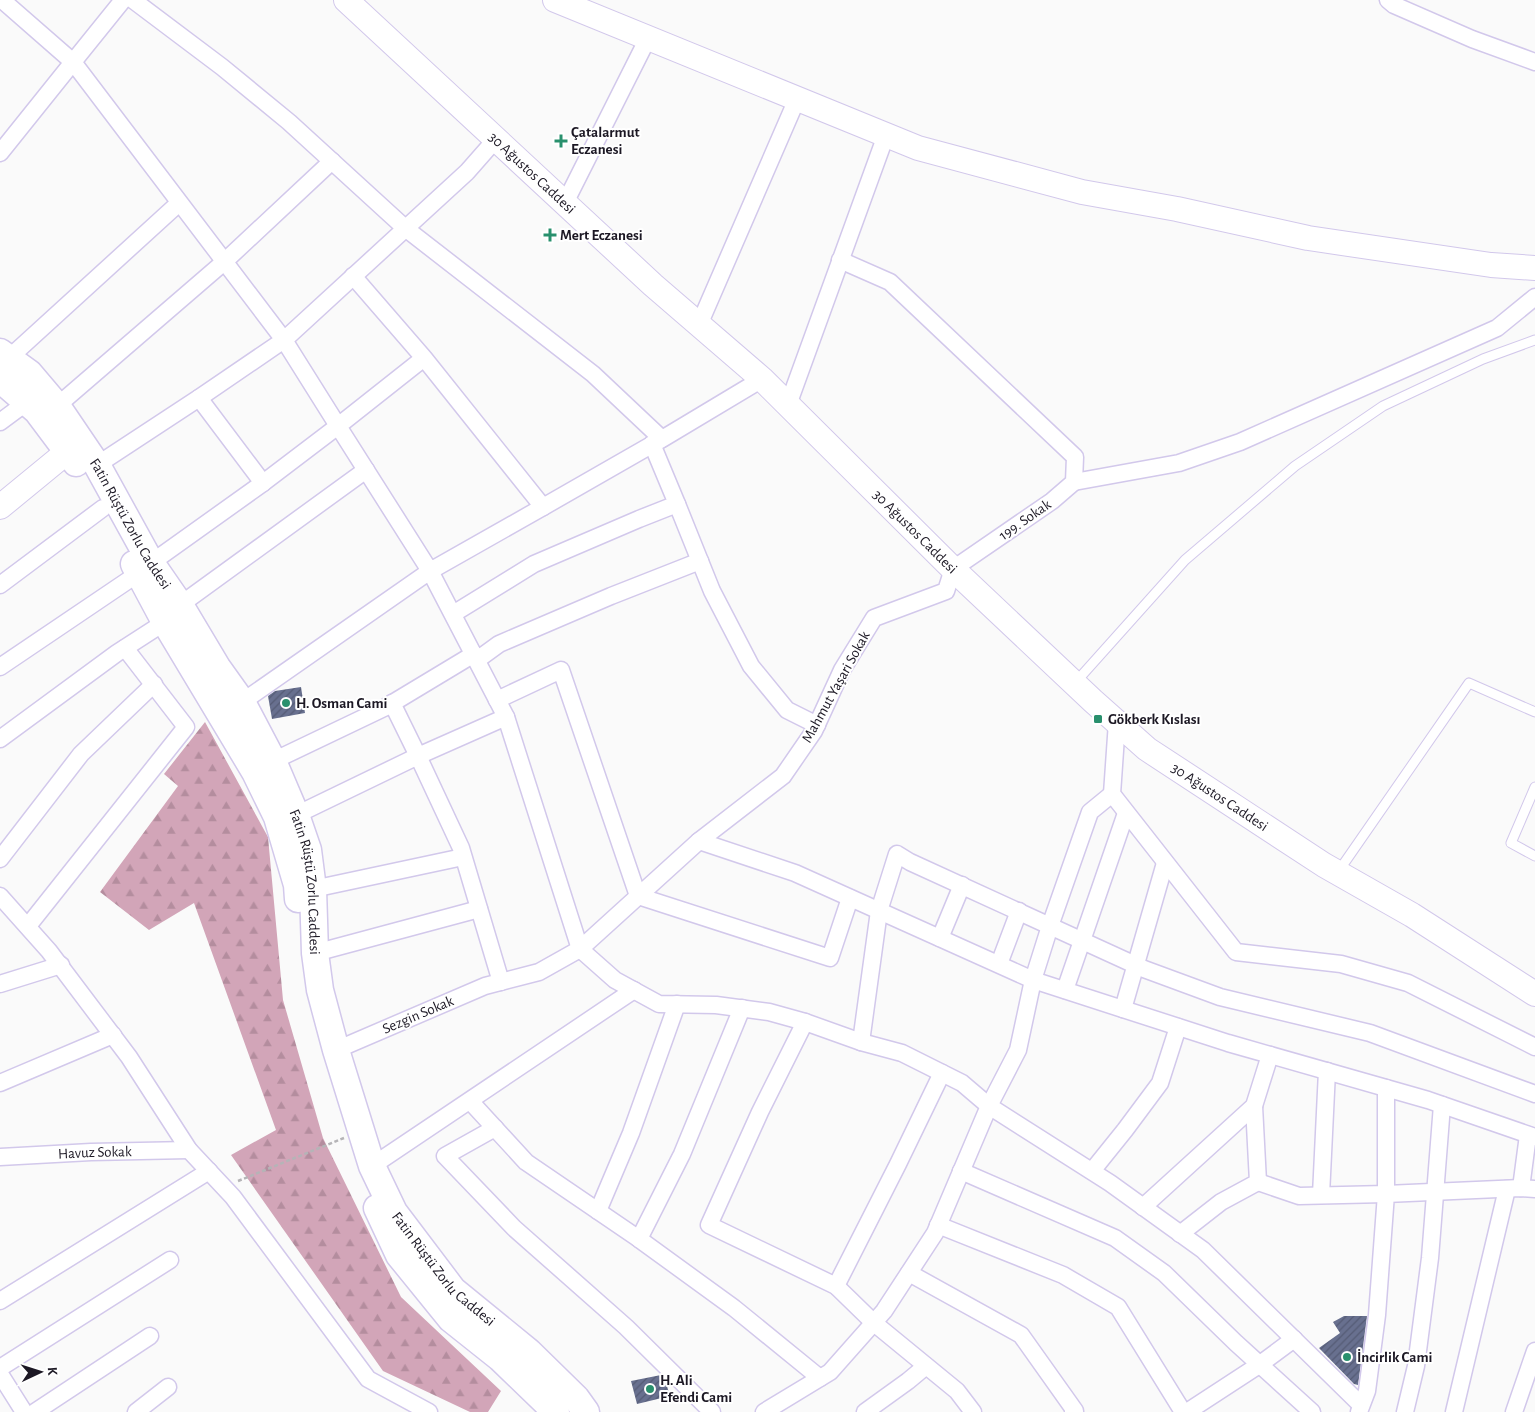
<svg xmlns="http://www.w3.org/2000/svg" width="1535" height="1412" font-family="'Alegreya Sans',sans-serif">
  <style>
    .forest { fill: url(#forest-firs) }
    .building { fill: url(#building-hatch) }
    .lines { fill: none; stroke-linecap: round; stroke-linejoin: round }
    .lane-casing { stroke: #d2c8eb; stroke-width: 11 }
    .street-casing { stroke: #d2c8eb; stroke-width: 19 }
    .secondary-casing { stroke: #d2c8eb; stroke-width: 26 }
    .primary-casing { stroke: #d2c8eb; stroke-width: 29 }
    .path { stroke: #b5b4b7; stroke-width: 2.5; stroke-dasharray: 4 2.5; stroke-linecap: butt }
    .lane { stroke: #fff; stroke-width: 9 }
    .street { stroke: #fff; stroke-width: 16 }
    .secondary { stroke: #fff; stroke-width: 24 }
    .primary { stroke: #fff; stroke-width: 26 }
    .poi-dot { fill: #29906d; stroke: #fff; stroke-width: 2 }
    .labels { text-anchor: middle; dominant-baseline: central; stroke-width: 4; stroke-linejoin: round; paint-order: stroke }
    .poi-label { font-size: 15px; font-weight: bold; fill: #1c1824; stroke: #fff; text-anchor: start }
    .street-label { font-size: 15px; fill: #1c1824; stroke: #fff }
  </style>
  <defs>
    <pattern id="forest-firs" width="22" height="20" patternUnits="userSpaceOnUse" patternTransform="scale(1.25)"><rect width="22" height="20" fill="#d2a5b8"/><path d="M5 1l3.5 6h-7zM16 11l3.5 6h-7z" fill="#b48d9e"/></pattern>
    <pattern id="building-hatch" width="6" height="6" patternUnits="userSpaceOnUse" patternTransform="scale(1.25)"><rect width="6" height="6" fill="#68708f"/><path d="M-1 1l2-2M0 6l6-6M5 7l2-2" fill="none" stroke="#555b75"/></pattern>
  </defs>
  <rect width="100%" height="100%" fill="#fafafa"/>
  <path class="forest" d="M205,722L268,837L283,1000L323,1138L401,1297L501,1391L488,1412H470L383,1371L231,1155L276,1130L194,903L149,930L100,892L178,786L164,774Z"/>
  <path class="building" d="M301,687L305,713L272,719L268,696L275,691Z
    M1344,1316H1367L1358,1385L1354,1384L1319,1348L1340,1333L1333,1322Z
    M661,1375L665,1380L670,1396L637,1404L631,1381Z"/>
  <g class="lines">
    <defs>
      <path id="lane" d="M1074,684L1185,560L1295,466L1383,406L1483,359L1535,340
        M1535,787L1511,843L1535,856
        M1338,872L1469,683L1535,712"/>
      <g id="street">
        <path d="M133,0L222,67L289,122L405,228L593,374L662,439L762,379"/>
        <path d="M1388,0L1394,5L1472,39L1535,62"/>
        <path d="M0,153L73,62L2,0"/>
        <path d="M565,203L648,38"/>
        <path d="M840,260L890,282L1075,457L1074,482L1052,501L953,569L946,591L874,618L842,670L814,731L783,776L699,841L580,949L615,980L659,1004L716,1005L769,1012L805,1022L861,1042L879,911L897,854L910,862L1144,969L1220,997L1370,1033L1535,1094"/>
        <path d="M353,276L424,358L338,426L430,571L543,507L424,358"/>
        <path d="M699,325L797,99"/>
        <path d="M9,358L179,203"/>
        <path d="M199,398L263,483"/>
        <path d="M788,405L886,135"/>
        <path d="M57,406L224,262L332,161"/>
        <path d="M0,422L27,402"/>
        <path d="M97,465L199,398L284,340L73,62L123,0"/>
        <path d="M1074,482L1179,463L1240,442L1497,328L1535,297"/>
        <path d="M677,504L712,591L751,666L787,710L817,725"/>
        <path d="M543,507L660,440"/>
        <path d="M151,563L263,483L338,426L284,340L467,172L496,139"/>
        <path d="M0,585L103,508"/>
        <path d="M180,605L366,470"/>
        <path d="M453,614L534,564L639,519L677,504L652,444"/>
        <path d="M477,660L499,644L611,596L700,561"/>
        <path d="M0,667L139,573"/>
        <path d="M497,700L561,670L638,896L830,958L850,898"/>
        <path d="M242,702L430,571L506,717L580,949L539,972L485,986L336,1050"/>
        <path d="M392,703L418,756L461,848L501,982"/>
        <path d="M1117,722L1112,794L1236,952L1341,964L1408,983L1535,1047"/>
        <path d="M0,739L117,653L165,622"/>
        <path d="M273,761L386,707L474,654"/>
        <path d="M1112,794L1090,812L1050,926L1033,980L1018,1050L989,1106L1110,1183L1203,1250L1361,1405"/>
        <path d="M296,815L418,756L506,717"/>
        <path d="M699,841L795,873L1033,980L1228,1043L1428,1100L1535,1137"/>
        <path d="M0,859L81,754L154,684"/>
        <path d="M313,889L463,857"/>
        <path d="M0,896L49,951L129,1057L189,1150L233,1197L368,1379L429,1412"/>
        <path d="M28,926L186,727L125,648"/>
        <path d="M940,938L962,885"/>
        <path d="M315,953L479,909"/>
        <path d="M999,964L1019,911"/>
        <path d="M0,984L61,965"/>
        <path d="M1065,990L1126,813"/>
        <path d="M1123,1009L1165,863"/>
        <path d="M805,1022L760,1112L709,1225L836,1286L874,1323L957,1391L973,1412"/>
        <path d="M0,1083L113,1035"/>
        <path d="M470,1101L526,1162L639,1239L734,1308L820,1378"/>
        <path d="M495,1128L445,1156L514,1228L626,1327L712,1412"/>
        <path id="s1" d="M0,1157L91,1152L189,1150"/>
        <path d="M372,1166L634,990"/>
        <path d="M961,1171L1115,1238L1164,1273L1236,1343L1312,1412"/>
        <path d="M1092,1171L1125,1130L1160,1083L1178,1027"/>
        <path d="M1258,1182L1299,1196L1386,1194V1088"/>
        <path d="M1521,1188L1528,1135"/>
        <path d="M1321,1195L1327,1071"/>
        <path d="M1143,1207L1254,1106L1270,1055"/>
        <path d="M598,1211L631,1133L677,1004"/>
        <path d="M938,1225L1063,1275L1118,1307L1183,1412"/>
        <path d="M1180,1234L1221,1202L1258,1182L1254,1106"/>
        <path d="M639,1239L682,1154L742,1008"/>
        <path d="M909,1273L1021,1335L1075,1411L1073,1412"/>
        <path d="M836,1286L898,1164L942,1073"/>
        <path d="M0,1301L209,1171"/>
        <path d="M0,1368L170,1260"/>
        <path d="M0,1374L24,1412"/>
        <path d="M35,1412L150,1336"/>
        <path d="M136,1412L168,1387"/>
        <path d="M764,1412L830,1372L884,1311L935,1233L989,1106L962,1083L902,1053L861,1042"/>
        <path d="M865,1412L908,1381L926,1366"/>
        <path d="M1187,1412L1259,1365L1294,1339"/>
        <path d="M1359,1412L1367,1391L1377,1315L1386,1194L1521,1188L1535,1189"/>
        <path d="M1405,1412L1416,1366L1430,1258L1442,1105"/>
        <path d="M1454,1412L1507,1189"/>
        <path d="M1514,1412L1535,1351"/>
      </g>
      <g id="secondary">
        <path id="s2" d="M346,0L653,285L762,379L953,569L1093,701L1147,749L1324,865L1412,915L1535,994"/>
        <path d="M555,0L918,148L1082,192L1177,209L1308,238L1491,265L1535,268"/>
        <path d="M0,507L67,452"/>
      </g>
      <g id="primary">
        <path id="s3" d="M0,352L29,373L57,406L97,465L151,563L180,605L217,667L242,702L273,761L296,815L308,850L313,889L315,953L320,990L336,1050L372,1166L394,1212L453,1290L529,1352L576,1398L586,1412"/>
        <path d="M0,379L37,411L76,463"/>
        <path d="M134,564L165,622L255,772L277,817L297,885L298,899"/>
        <path d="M377,1208L399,1255L451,1319L500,1358L556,1412"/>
      </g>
    </defs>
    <use href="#lane" class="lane-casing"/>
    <use href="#street" class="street-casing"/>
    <use href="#secondary" class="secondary-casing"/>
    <use href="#primary" class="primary-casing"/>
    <path class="path" d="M238,1181L344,1138"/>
    <use href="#lane" class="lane"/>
    <use href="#street" class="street"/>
    <use href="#secondary" class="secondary"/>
    <use href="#primary" class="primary"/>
  </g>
  <g class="poi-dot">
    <path d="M558.5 133.5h5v5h5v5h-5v5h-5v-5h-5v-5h5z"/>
    <path d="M547.5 227.5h5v5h5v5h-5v5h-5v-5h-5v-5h5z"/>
    <circle cx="286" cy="703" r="5"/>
    <rect x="1093" y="714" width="10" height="10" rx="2.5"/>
    <circle cx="1347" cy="1357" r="5"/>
    <circle cx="650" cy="1389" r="5"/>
  </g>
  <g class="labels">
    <g class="poi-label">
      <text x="571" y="132">Çatalarmut<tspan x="571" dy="17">Eczanesi</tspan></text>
      <text x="560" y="235">Mert Eczanesi</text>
      <text x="296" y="703">H. Osman Cami</text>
      <text x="1108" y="719">Gökberk Kıslası</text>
      <text x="1357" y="1357">İncirlik Cami</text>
      <text x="660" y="1380">H. Ali<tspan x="660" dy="17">Efendi Cami</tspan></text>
    </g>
    <g class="street-label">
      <text stroke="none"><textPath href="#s2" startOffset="254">30 Ağustos Caddesi</textPath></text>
      <text transform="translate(1025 520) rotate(-35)">199. Sokak</text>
      <text stroke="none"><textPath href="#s3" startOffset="218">Fatin Rüştü Zorlu Caddesi</textPath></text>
      <text stroke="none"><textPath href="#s2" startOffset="779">30 Ağustos Caddesi</textPath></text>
      <text transform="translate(836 687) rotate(-61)">Mahmut Yaşari Sokak</text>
      <text stroke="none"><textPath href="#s2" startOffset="1184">30 Ağustos Caddesi</textPath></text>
      <text stroke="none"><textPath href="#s3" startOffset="622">Fatin Rüştü Zorlu Caddesi</textPath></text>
      <text transform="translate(418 1015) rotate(-23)">Sezgin Sokak</text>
      <text stroke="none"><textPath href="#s1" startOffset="95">Havuz Sokak</textPath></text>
      <text stroke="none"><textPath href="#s3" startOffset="1042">Fatin Rüştü Zorlu Caddesi</textPath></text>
    </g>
  </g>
  <g transform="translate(40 1372) rotate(86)" stroke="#ffffff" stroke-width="4" paint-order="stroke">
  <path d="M0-4L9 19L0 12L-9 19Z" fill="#1c1824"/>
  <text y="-8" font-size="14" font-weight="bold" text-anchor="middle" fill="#1c1824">K</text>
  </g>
</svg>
